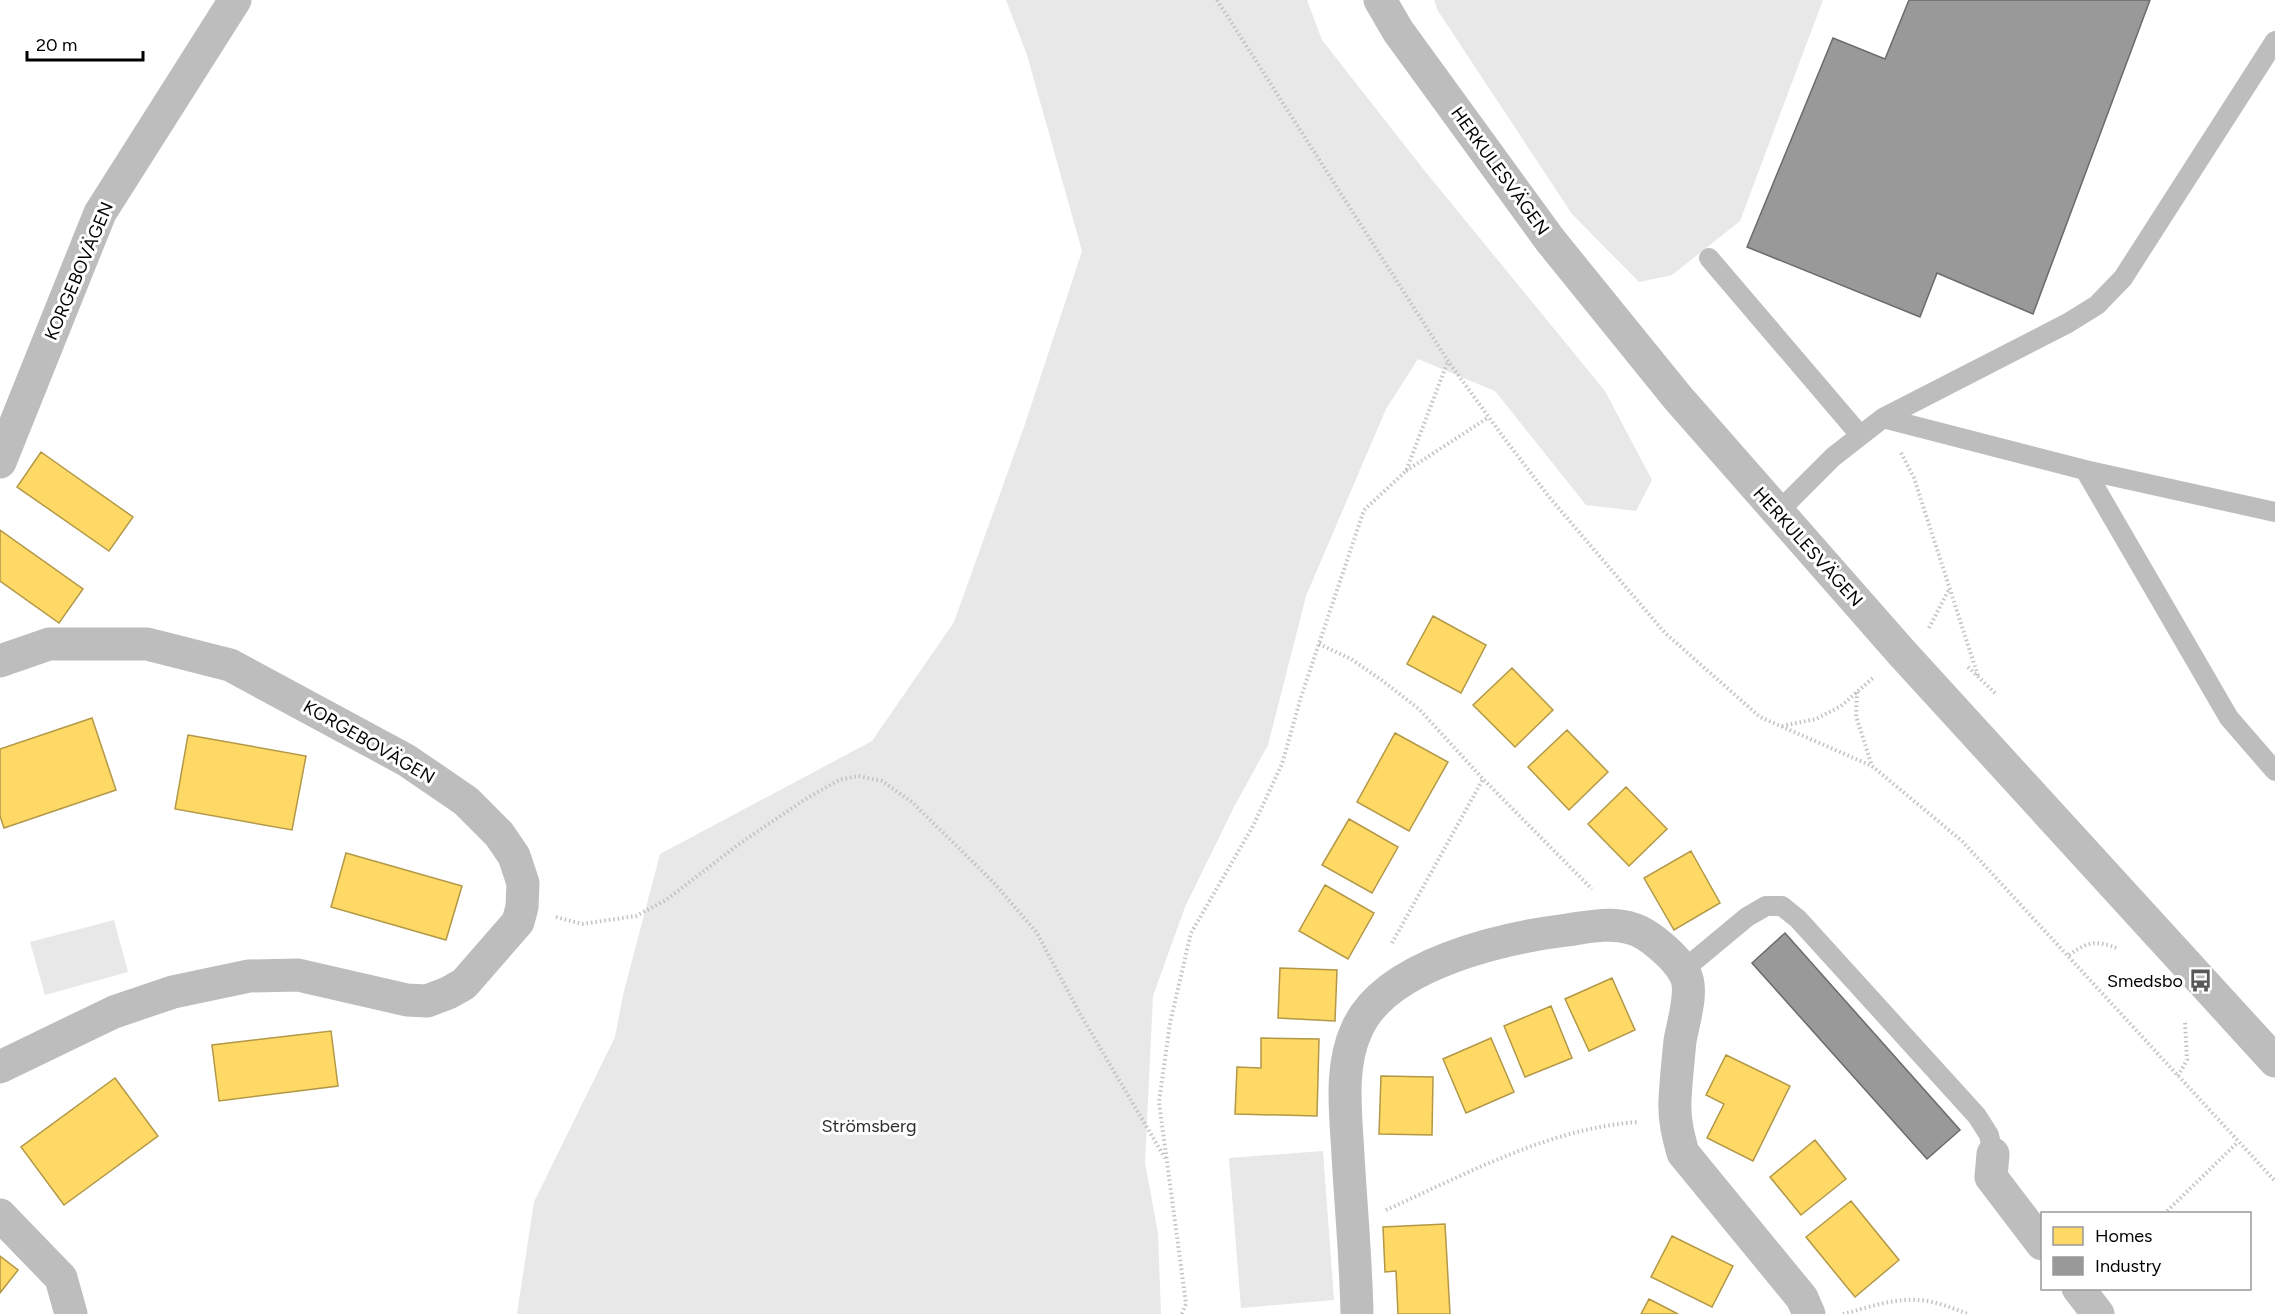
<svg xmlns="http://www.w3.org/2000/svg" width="2275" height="1314" font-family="Figtree,sans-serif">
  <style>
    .green { fill: #e8e8e8 }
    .homes { fill: #ffd966; stroke: #b29847; stroke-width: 1.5 }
    .industry { fill: #999; stroke: #6b6b6b; stroke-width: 1.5 }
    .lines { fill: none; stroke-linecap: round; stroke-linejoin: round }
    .path { stroke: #c2c2c2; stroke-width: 4; stroke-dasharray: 1.5 3; stroke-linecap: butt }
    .service { stroke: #bdbdbd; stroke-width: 20 }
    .minor { stroke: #bdbdbd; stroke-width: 33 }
    .tertiary { stroke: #bdbdbd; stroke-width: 33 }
    .labels { text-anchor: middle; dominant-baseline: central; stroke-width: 6; stroke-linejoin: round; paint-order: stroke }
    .street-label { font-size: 18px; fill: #000; stroke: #fff }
    .poi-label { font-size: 18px; fill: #000; stroke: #fff; text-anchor: end }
    .park-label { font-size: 18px; fill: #2c2c2c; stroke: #fff }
  </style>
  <rect width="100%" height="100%" fill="#fff"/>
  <path class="green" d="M1006,0H1307L1322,40L1424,170L1605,391L1652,480L1636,511L1586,505L1495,391L1418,359L1386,409L1306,596L1268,745L1234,807L1185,907L1153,996L1145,1163L1158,1233L1161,1314H517L534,1202L615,1037L623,995L660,854L872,741L954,622L1025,424L1082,251L1027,55Z
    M1434,0H1823L1740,221L1672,275L1639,282L1572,214L1438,11Z
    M114,920L128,972L45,995L30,942Z
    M1323,1151L1334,1300L1241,1308L1229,1158Z"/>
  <path class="homes" d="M41,452L133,517L109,551L17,487Z
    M0,530L83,589L59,623L0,581Z
    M1433,616L1486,645L1461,693L1407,664Z
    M1512,668L1553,710L1515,747L1473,705Z
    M92,718L116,790L4,828L0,816V749Z
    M1567,730L1608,772L1569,810L1528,767Z
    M1395,733L1448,762L1409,831L1357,802Z
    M188,735L306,756L292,830L175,809Z
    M1626,787L1667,829L1629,866L1588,824Z
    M1349,819L1398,847L1372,893L1322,865Z
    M1691,851L1720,903L1674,930L1644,878Z
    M346,853L462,886L446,940L331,907Z
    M1325,885L1374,913L1348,959L1299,931Z
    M1280,968L1337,970L1335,1021L1278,1018Z
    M1612,978L1635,1030L1589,1051L1565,999Z
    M1551,1006L1572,1058L1525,1077L1504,1026Z
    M331,1031L338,1086L219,1101L212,1045Z
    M1261,1038L1319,1039L1317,1116L1235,1114L1237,1067L1261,1068Z
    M1491,1038L1514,1092L1466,1113L1443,1059Z
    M1726,1055L1790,1086L1753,1161L1707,1138L1724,1104L1706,1095Z
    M1381,1076L1433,1077L1432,1135L1379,1134Z
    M115,1078L158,1136L64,1205L21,1147Z
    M1815,1140L1846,1179L1801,1215L1770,1177Z
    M1851,1201L1899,1260L1855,1297L1806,1237Z
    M1445,1224L1450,1314H1398L1396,1271L1385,1272L1383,1227Z
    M1672,1236L1733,1266L1712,1307L1651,1277Z
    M0,1256L18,1270L0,1293Z
    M1649,1299L1678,1314H1641Z"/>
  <path class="industry" d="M1909,0H2150L2033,314L1937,273L1920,317L1747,247L1833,38L1885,59Z
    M1785,933L1960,1130L1927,1159L1752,963Z"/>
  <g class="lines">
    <path class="path" d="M1217,0L1448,361L1504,438L1550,498L1665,633L1760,717L1872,766L1962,841L2275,1181
      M1901,453L1914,478L1978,676
      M1406,471L1489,417
      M1929,628L1949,589
      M1319,644L1351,659L1380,679L1419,709L1483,779L1592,889
      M1968,667L1997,695
      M1857,692L1856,716L1872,766
      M1782,726L1816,719L1841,706L1874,677
      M556,917L582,924L636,916L666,900L739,844L804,800L839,780L858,776L882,781L912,802L995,884L1037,933L1079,1012L1165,1158
      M1392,943L1483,779
      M2069,955C2089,941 2096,940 2119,949
      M2178,1076L2187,1060L2185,1021
      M1386,1210C1464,1175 1552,1127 1639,1122
      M2164,1214L2238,1142
      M1182,1314L1186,1304L1159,1102L1170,1023L1191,933L1253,826L1282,764L1301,697L1364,510L1406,471L1448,361
      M1843,1314C1867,1308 1893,1298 1918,1300C1936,1301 1952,1308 1968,1314"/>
    <path class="service" d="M1709,258L1860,435
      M1883,418L2085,470L2275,512
      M2085,470L2229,718L2275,771
      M1777,513L1833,457L1883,418L2068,323L2097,305L2123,278L2275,41
      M1682,971L1747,917L1766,906H1782L1798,919L1977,1116L1989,1135L1993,1154"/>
    <path class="minor" d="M0,462L100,213L235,0
      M0,661L49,644H147L230,665L406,760L466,801L499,834L514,856L523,883L522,907L518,922L464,984L448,993L427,1001L407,1000L298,975L249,976L173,992L114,1012L0,1067
      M1993,1154L1991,1177L2042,1244
      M0,1215L61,1278L71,1314
      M2078,1288L2098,1314
      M1357,1314C1356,1261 1351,1208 1348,1155C1346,1115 1339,1067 1357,1029C1386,964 1503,938 1567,930C1587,927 1611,922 1630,928C1648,932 1677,958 1685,974C1694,990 1683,1023 1680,1041C1678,1061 1676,1080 1675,1100C1674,1119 1678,1135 1683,1153L1802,1298L1809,1314"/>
    <path class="tertiary" d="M1380,0L1398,31L1550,240L1678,398L1902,653L2275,1061"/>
  </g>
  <defs>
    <symbol id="bus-bare" viewBox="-9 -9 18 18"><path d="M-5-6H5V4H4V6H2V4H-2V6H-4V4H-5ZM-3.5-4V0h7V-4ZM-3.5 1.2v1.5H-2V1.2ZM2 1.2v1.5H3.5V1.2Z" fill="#595959" stroke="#fff" stroke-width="2.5" paint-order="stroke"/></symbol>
  </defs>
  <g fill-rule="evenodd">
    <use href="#bus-bare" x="2184" y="964" width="33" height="33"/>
  </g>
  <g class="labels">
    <g class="street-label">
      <text transform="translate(1500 171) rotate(54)">HERKULESVÄGEN</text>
      <text transform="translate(79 271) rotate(-67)">KORGEBOVÄGEN</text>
      <text transform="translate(1808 547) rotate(48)">HERKULESVÄGEN</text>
      <text transform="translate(369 742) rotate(30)">KORGEBOVÄGEN</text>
    </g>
    <g class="poi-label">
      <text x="2183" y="981">Smedsbo</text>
    </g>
    <g class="park-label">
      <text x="869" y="1126">Strömsberg</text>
    </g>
  </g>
  <rect x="2041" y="1212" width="210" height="78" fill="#ffffff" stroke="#999999" stroke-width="1.5"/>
  <rect x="2053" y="1227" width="30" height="18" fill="#ffd966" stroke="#999999" stroke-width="1.5"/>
  <text x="2095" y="1242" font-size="18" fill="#000000">Homes</text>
  <rect x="2053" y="1257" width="30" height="18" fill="#999999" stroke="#999999" stroke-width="1.5"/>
  <text x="2095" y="1272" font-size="18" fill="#000000">Industry</text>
  <path d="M27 51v9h116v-9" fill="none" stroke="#000000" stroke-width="3"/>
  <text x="36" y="51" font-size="18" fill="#000000" stroke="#ffffff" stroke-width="4.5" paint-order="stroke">20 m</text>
</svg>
